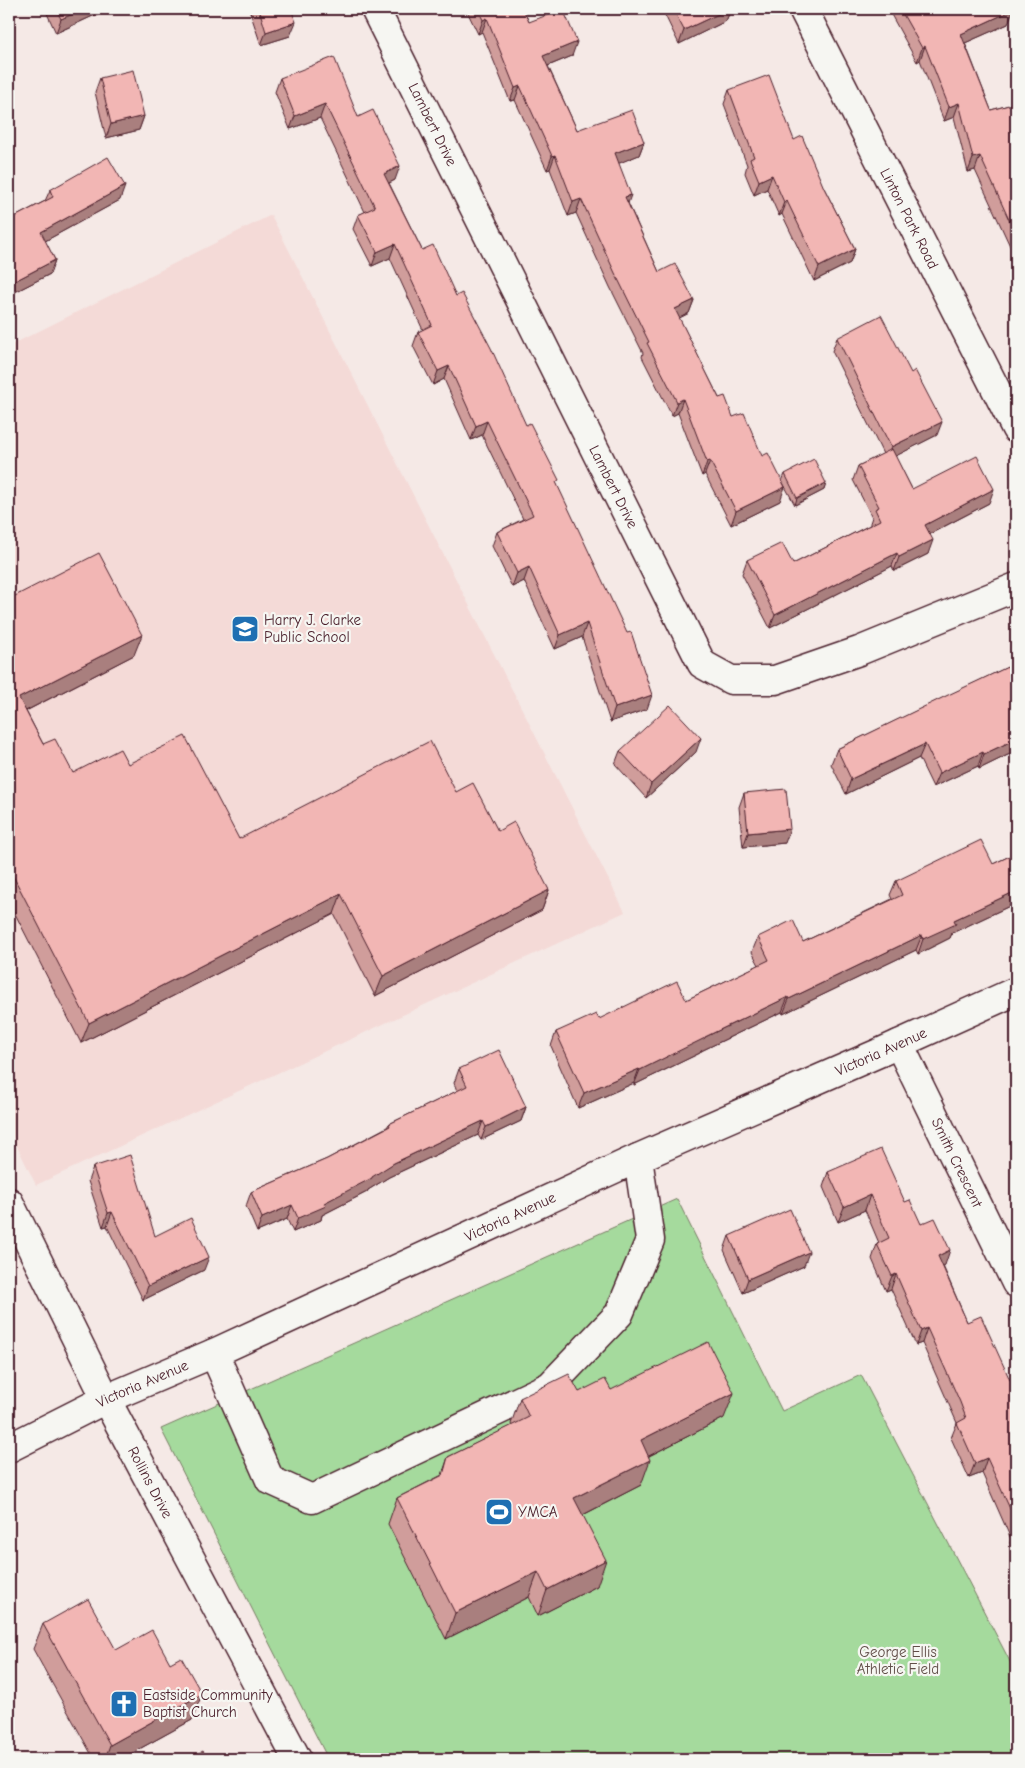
<svg xmlns="http://www.w3.org/2000/svg" width="1025" height="1768" font-family="'Comic Neue',sans-serif">
  <style>
    .built { fill: #f4dad7 }
    .green { fill: #a5da9d; stroke: #787c64 }
    .lines { fill: none; stroke-linecap: round; stroke-linejoin: round }
    .minor-casing { stroke: #4a1f2b; stroke-width: 31 }
    .minor { stroke: #f6f6f2; stroke-width: 28 }
    .wall { fill: #d09d9b; stroke: #4a1f2b }
    .shaded-wall { fill: #a97f7e; stroke: #4a1f2b }
    .building { fill: #f2b6b4; stroke: #4a1f2b }
    .labels { text-anchor: middle; dominant-baseline: central; stroke-width: 4.5; stroke-linejoin: round; paint-order: stroke }
    .street-label { font-size: 15px; fill: #4a1f2b; stroke: #f6f6f2 }
    .poi-label { font-size: 15px; fill: #4a1f2b; stroke: #f6f6f2; text-anchor: start }
    .park-label { font-size: 15px; fill: #614e48; stroke: #f6f6f2 }
  </style>
  <rect width="100%" height="100%" fill="#f5e9e6"/>
  <filter id="ink" filterUnits="userSpaceOnUse"><feTurbulence type="fractalNoise" baseFrequency=".02" numOctaves="2"/><feDisplacementMap in="SourceGraphic" scale="10" xChannelSelector="R" yChannelSelector="G"/><feConvolveMatrix kernelMatrix="1 2 1 2 8 2 1 2 1" color-interpolation-filters="sRGB"/></filter>
  <g filter="url(#ink)">
    <path class="built" d="M271,215L625,912L36,1185L9,1130V346Z"/>
    <path class="green" d="M677,1199L782,1411L861,1375L1016,1673V1759H328L161,1429Z"/>
    <g class="lines">
      <defs>
        <g id="minor">
          <path id="s1" d="M375,9L702,664L731,680H775L859,651L1016,587"/>
          <path id="s2" d="M803,9L1016,429"/>
          <path id="s3" d="M899,1044L1016,1283"/>
          <path id="s4" d="M9,1202L106,1399L297,1759"/>
          <path d="M214,1353L270,1480L312,1499L550,1386L619,1314L650,1240L638,1158"/>
          <path id="s5" d="M9,1448L106,1399L214,1353L638,1158L881,1052L1016,991"/>
        </g>
      </defs>
      <use href="#minor" class="minor-casing"/>
      <use href="#minor" class="minor"/>
    </g>
    <path class="wall" d="M45,9H108L56,33Z
      M249,9H291L290,36L261,45Z
      M466,9H523L529,22L572,56L548,66L577,130L644,142L639,155L618,163L628,203L659,272L694,300L689,313L679,318L719,398L733,417L780,501L731,525L705,474L702,476L678,413L672,416L642,357L643,353L610,287L576,213L568,216L550,169L547,170L515,100L510,101L482,32L478,34Z
      M662,9H731L726,21L679,44Z
      M888,9H1012L1008,24L965,43L991,110L1016,103V259L975,170L968,172L954,117L944,121L920,60L917,62Z
      M100,78L144,116L139,130L106,138L95,92Z
      M280,78L358,117L395,180L389,183L422,250L456,296L557,485L647,709L610,722L582,637L555,649L524,581L512,587L492,546L497,532L523,519L482,435L471,440L444,379L433,385L413,346L418,332L423,330L390,258L372,266L353,229L358,215L365,212L320,118L290,129L275,92Z
      M729,90L794,140L824,188L855,249L850,263L814,281L782,214L779,216L767,189L754,195L745,173L747,165L724,104Z
      M50,190L120,200L45,241L55,260L50,274L9,295V220L45,201Z
      M837,338L937,435L895,456L912,489L989,503L930,534L928,554L894,571L892,566L770,628L742,574L747,560L793,564L870,525V523L872,517L853,480L858,466L883,454L832,351Z
      M785,474L826,483L824,490L795,505L782,481Z
      M9,599L134,655L26,711L43,744L73,773L128,764L239,839L456,792L498,831L549,890L542,910L375,996L334,914L81,1043L9,902Z
      M1016,663V751L979,769L978,766L933,787L919,758L846,794L831,764L837,749Z
      M620,751L696,752L646,798L615,764Z
      M744,793L785,843L743,847L739,807Z
      M1016,853V903L952,933L950,938L918,954L916,950L783,1014L782,1012L701,1051L700,1053L634,1085V1083L578,1108L551,1046L556,1032L599,1019L686,1000L759,965L752,952L758,937L803,942L892,899L890,895L896,881L993,864Z
      M459,1069L526,1107L521,1121L481,1140L478,1135L389,1177L368,1190L367,1192L322,1215L321,1220L293,1232L287,1219L257,1232L246,1206L251,1192L327,1159L387,1127L389,1124L457,1091L454,1083Z
      M93,1167L155,1236L204,1270L143,1300L107,1226L103,1227L88,1181Z
      M828,1172L905,1202L921,1224L945,1265L943,1266L967,1322L1010,1380L1016,1377V1557L1010,1543L1011,1539L982,1473L969,1478L951,1438L957,1423L922,1343L916,1345L891,1289L886,1291L872,1259L877,1244L879,1243L865,1210L838,1222L823,1187Z
      M729,1236L804,1266L743,1293L724,1250Z
      M611,1390L724,1418L649,1456L641,1485L583,1515L597,1586L538,1616L529,1597L446,1639L388,1524L397,1498L442,1475L448,1457L512,1426L511,1424L520,1398L579,1392Z
      M43,1624L192,1720L121,1759H94L33,1649Z"/>
    <path class="shaded-wall" d="M84,9H108L56,33L61,19Z
      M729,9H731L726,21L679,44L684,30Z
      M1013,10L1008,24L956,47L961,34Z
      M487,18L482,32L478,34L483,20Z
      M296,22L290,36L261,45L266,32Z
      M577,42L572,56L538,70L543,56Z
      M925,46L920,60L917,62L922,48Z
      M520,86L515,100L510,101L515,88Z
      M959,103L954,117L944,121L949,107Z
      M325,104L320,118L290,129L295,116Z
      M144,116L139,130L106,138L111,124Z
      M644,142L639,155L610,167L615,153Z
      M555,155L550,169L547,170L552,156Z
      M980,156L975,170L968,172L973,158Z
      M400,166L395,180L379,188L384,174Z
      M772,175L767,189L754,195L759,181Z
      M125,186L120,200L36,246L41,232Z
      M631,195L626,209L625,197Z
      M581,199L576,213L568,216L573,202Z
      M787,201L782,214L779,216L784,202Z
      M395,244L390,258L372,266L377,252Z
      M855,249L850,263L814,281L819,267Z
      M55,260L50,274L9,295V284Z
      M694,300L689,313L670,323L675,309Z
      M449,366L444,379L433,385L438,371Z
      M683,399L678,413L672,416L677,402Z
      M487,421L482,435L471,440L476,426Z
      M942,422L937,435L886,461L891,447Z
      M710,461L705,474L702,476L707,462Z
      M826,483L824,490L795,505L797,498Z
      M785,487L780,501L731,525L736,511Z
      M994,489L989,503L920,539L925,525Z
      M933,540L928,554L894,571L899,557Z
      M897,553L892,566L770,628L775,615Z
      M529,567L524,581L512,587L517,573Z
      M587,623L582,637L555,649L560,635Z
      M142,635L134,655L12,718L19,698Z
      M652,695L647,709L610,722L615,708Z
      M701,738L696,752L646,798L651,784Z
      M1016,739V751L979,769L984,754Z
      M925,744L919,758L846,794L851,779Z
      M983,752L978,766L933,787L939,773Z
      M790,829L785,843L743,847L748,833Z
      M549,890L542,910L375,996L383,976Z
      M1016,891V903L952,933L950,938L918,954L923,939L954,920Z
      M341,894L334,914L81,1043L89,1023Z
      M922,935L916,950L783,1014L789,999Z
      M788,997L782,1012L701,1051L700,1053L634,1085L640,1070L705,1037Z
      M639,1069L634,1083L578,1108L584,1093Z
      M526,1107L521,1121L481,1140L486,1127Z
      M483,1121L478,1135L389,1177L368,1190L367,1192L322,1215L321,1220L293,1232L298,1218L394,1163Z
      M870,1195L865,1210L838,1222L844,1207Z
      M292,1205L287,1219L257,1232L262,1218Z
      M112,1212L107,1226L103,1227L108,1213Z
      M950,1250L945,1265L933,1271L938,1256Z
      M809,1252L804,1266L743,1293L748,1279Z
      M209,1257L204,1270L143,1300L148,1286Z
      M896,1274L891,1289L886,1291L892,1276Z
      M927,1328L922,1343L916,1345L921,1331Z
      M734,1393L724,1418L631,1465L641,1440Z
      M987,1458L982,1473L969,1478L975,1463Z
      M650,1460L641,1485L565,1524L574,1498Z
      M606,1560L597,1586L538,1616L547,1590Z
      M538,1572L529,1597L446,1639L455,1613Z
      M202,1694L192,1720L121,1759H105L110,1745Z"/>
    <path class="building" d="M56,9H84L61,19Z
      M259,9H291L296,22L266,32Z
      M478,9H523L529,22L563,9L577,42L543,56L577,130L632,110L644,142L615,153L631,195L625,197L659,272L675,264L694,300L675,309L719,398L725,396L733,417L744,413L762,456L768,453L785,487L736,511L710,461L707,462L683,399L677,402L647,343L649,342L615,273L581,199L573,202L555,155L552,156L520,86L515,88L487,18L483,20Z
      M673,9H729L684,30Z
      M900,9H1012L1013,10L961,34L991,110L1016,103V235L980,156L973,158L959,103L949,107L925,46L922,48Z
      M334,57L358,117L373,110L400,166L384,174L422,250L433,245L456,296L462,293L491,348L526,425L530,423L559,480L556,482L627,633L631,632L652,695L615,708L587,623L560,635L529,567L517,573L497,532L533,515L487,421L476,426L449,366L438,371L418,332L432,325L395,244L377,252L358,215L375,207L325,104L295,116L280,78Z
      M133,70L144,116L111,124L100,78Z
      M769,75L794,140L802,136L824,188L855,249L819,267L787,201L784,202L772,175L759,181L750,159L754,157L729,90Z
      M108,157L125,186L41,232L55,260L9,284V220L53,197L50,190Z
      M881,315L911,373L915,370L942,422L891,447L837,338Z
      M892,449L912,489L977,456L994,489L925,525L933,540L899,557L897,553L775,615L747,560L782,543L793,564L880,520L875,509L879,507L858,466Z
      M814,459L826,483L797,498L785,474Z
      M99,553L142,635L19,698L43,744L55,739L73,773L120,749L128,764L185,736L239,839L430,741L456,792L473,783L498,831L514,822L549,890L383,976L341,894L89,1023L9,868V599Z
      M1016,663V739L984,754L983,752L939,773L925,744L851,779L837,749L946,696Z
      M670,705L701,738L651,784L620,751Z
      M786,789L790,829L748,833L744,793Z
      M981,840L993,864L1016,853V891L954,920L956,924L923,939L922,935L789,999L788,997L705,1037V1038L640,1070L639,1069L584,1093L556,1032L596,1014L599,1019L677,981L686,1000L769,960L758,937L793,920L803,942L902,895L896,881Z
      M499,1050L526,1107L486,1127L483,1121L394,1163L372,1177V1178L324,1203L326,1206L298,1218L292,1205L262,1218L251,1192L327,1159L390,1126L389,1124L467,1086L459,1069Z
      M881,1149L905,1202L910,1200L921,1224L935,1218L950,1250L938,1256L967,1322L981,1316L1010,1380L1016,1377V1522L987,1458L975,1463L957,1423L966,1418L960,1402L927,1328L921,1331L896,1274L892,1276L877,1244L889,1238L870,1195L844,1207L828,1172Z
      M130,1155L155,1236L191,1218L209,1257L148,1286L112,1212L108,1213L93,1167Z
      M790,1209L809,1252L748,1279L729,1236Z
      M708,1342L734,1393L641,1440L650,1460L574,1498L606,1560L547,1590L538,1572L455,1613L397,1498L443,1475L448,1457L529,1417L520,1398L569,1374L579,1392L605,1379L611,1390Z
      M88,1599L116,1650L152,1630L170,1663L181,1657L202,1694L110,1745L43,1624Z
      M203,1751L208,1759H188Z"/>
  </g>
  <defs>
    <symbol id="school-square" viewBox="-11 -11 22 22"><rect x="-9" y="-9" width="18" height="18" rx="4" fill="#1f6fb2" stroke="#f6f6f2"/><path d="M0-5L7-2L0 1L-7-2ZM-4 1L0 2.5L4 1V4Q0 6-4 4Z" fill="#fff"/></symbol>
    <symbol id="stadium-square" viewBox="-11 -11 22 22"><rect x="-9" y="-9" width="18" height="18" rx="4" fill="#1f6fb2" stroke="#f6f6f2"/><path d="M0-5a6.5 5 0 1 0 0 10a6.5 5 0 1 0 0-10ZM-3.5-1.8h7v3.6h-7Z" fill="#fff"/></symbol>
    <symbol id="church-square" viewBox="-11 -11 22 22"><rect x="-9" y="-9" width="18" height="18" rx="4" fill="#1f6fb2" stroke="#f6f6f2"/><path d="M-1.2-6h2.4v3.5h3.3v2.4h-3.3V6h-2.4V-.1h-3.3v-2.4h3.3Z" fill="#fff"/></symbol>
  </defs>
  <g fill-rule="evenodd">
    <use href="#school-square" x="229" y="613" width="32" height="32"/>
    <use href="#stadium-square" x="483" y="1496" width="32" height="32"/>
    <use href="#church-square" x="108" y="1688" width="32" height="32"/>
  </g>
  <g class="labels">
    <g class="street-label">
      <text stroke="none"><textPath href="#s1" startOffset="129">Lambert Drive</textPath></text>
      <text stroke="none"><textPath href="#s2" startOffset="235">Linton Park Road</textPath></text>
      <text stroke="none"><textPath href="#s1" startOffset="534">Lambert Drive</textPath></text>
      <text stroke="none"><textPath href="#s5" startOffset="958">Victoria Avenue</textPath></text>
      <text stroke="none"><textPath href="#s3" startOffset="132">Smith Crescent</textPath></text>
      <text stroke="none"><textPath href="#s5" startOffset="552">Victoria Avenue</textPath></text>
      <text stroke="none"><textPath href="#s5" startOffset="148">Victoria Avenue</textPath></text>
      <text stroke="none"><textPath href="#s4" startOffset="314">Rollins Drive</textPath></text>
    </g>
    <g class="poi-label">
      <text x="264" y="620">Harry J. Clarke<tspan x="264" dy="17">Public School</tspan></text>
      <text x="518" y="1512">YMCA</text>
      <text x="143" y="1695">Eastside Community<tspan x="143" dy="17">Baptist Church</tspan></text>
    </g>
    <g class="park-label">
      <text x="898" y="1652">George Ellis<tspan x="898" dy="17">Athletic Field</tspan></text>
    </g>
  </g>
  <rect width="1025" height="1768" fill="none" stroke="#f6f6f2" stroke-width="30"/>
  <rect x="15" y="15" width="995" height="1738" fill="none" stroke="#4a1f2b" stroke-width="2" filter="url(#ink)"/>
</svg>
